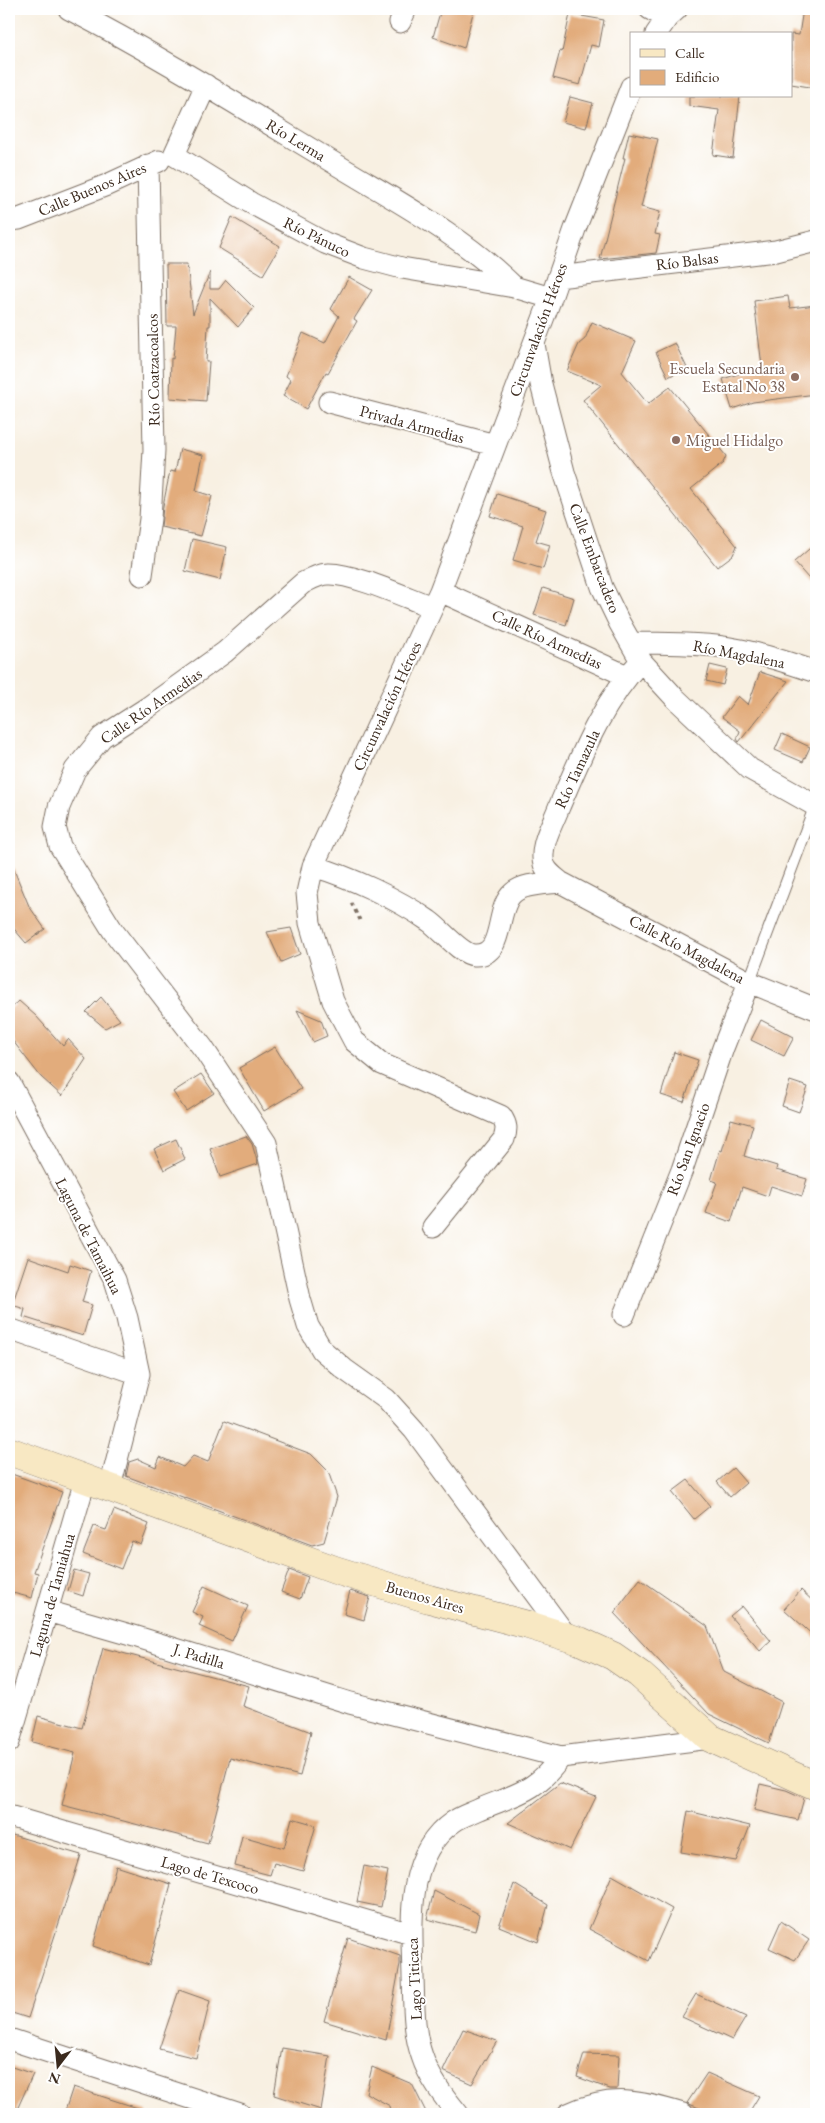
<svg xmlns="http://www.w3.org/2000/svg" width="825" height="2123" font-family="'EB Garamond',serif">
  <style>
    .building { fill: #e2ac7b }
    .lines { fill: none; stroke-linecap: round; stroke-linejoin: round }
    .lane-casing { stroke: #7d6f63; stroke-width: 13 }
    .street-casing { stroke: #7d6f63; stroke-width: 23 }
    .secondary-casing { stroke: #7d6f63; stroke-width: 29 }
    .path { stroke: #7d6f63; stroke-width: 3; stroke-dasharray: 4 4; stroke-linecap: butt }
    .lane { stroke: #fff; stroke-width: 11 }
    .street { stroke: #fff; stroke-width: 21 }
    .secondary { stroke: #f8e8c3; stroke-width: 28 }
    .education-dot { fill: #8d6e63; stroke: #fff; stroke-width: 2 }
    .labels { text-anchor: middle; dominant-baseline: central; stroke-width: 4; stroke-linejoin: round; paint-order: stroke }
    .street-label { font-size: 16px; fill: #3b2a1e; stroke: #fff }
    .education-label { font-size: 16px; fill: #785e54; stroke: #fff; text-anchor: end }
  </style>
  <rect width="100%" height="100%" fill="#fff"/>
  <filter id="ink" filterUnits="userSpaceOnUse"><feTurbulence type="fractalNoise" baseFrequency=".02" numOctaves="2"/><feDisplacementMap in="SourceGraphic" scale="10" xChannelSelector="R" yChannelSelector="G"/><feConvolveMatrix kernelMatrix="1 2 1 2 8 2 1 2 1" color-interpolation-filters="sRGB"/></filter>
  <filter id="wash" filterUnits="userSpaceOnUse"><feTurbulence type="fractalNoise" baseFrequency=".0096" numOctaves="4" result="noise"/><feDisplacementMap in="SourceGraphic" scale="20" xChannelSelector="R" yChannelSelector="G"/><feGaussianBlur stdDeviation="1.12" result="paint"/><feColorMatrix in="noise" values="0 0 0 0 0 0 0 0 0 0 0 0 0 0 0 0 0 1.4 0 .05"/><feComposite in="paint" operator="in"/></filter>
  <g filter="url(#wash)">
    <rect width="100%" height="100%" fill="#f8f0e2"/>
    <g id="blocks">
      <path class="building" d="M441,9H474L464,48L433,37Z
        M803,9H816V88L791,84V34L799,35Z
        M570,14L604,20L599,47L591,45L580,85L553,78L560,51L562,52Z
        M689,96H740L733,158L713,155L719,110L689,106Z
        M570,97L593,103L586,128L563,122Z
        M629,133L658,139L641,207L660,212L655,234L660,235L656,253L600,259L625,158H623Z
        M232,217L280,246L263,275L219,248Z
        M166,264H187L193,314L210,272V289H219L226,280L254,308L238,327L210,298V326H208L206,362H209L206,401L170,398L171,358L173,359L176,326H167Z
        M349,277L372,290L354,319L357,321L328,373L326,372L306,409L283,396L291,380L286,376L303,333L325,343L339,316L331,309Z
        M788,296L790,308L816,305V394L753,402L732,409L723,379L762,366L754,301Z
        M592,322L636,341L622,372L648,404L670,387L726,456L723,463L691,489L737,546L733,555L717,567L583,400L601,385L567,371L579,344L585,339Z
        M675,343L687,368L668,377L656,352Z
        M180,449L203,455L196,491L212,496L201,536L161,527L163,506L170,471L175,472Z
        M497,494L546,510L536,541L550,545L543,569L513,560L523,526L490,516Z
        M192,539L227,547L220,580L185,571Z
        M816,543V587L794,562Z
        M543,588L574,598L566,625L534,615Z
        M710,665L727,669L723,685L706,681Z
        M760,672L788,681L739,742L737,739L740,731L722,717L738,696L748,705Z
        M782,734L810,747L803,762L775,750Z
        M9,858L29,906L45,929L26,943L9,923Z
        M291,928L300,954L281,962L267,932Z
        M101,997L120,1020L105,1028L86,1012Z
        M19,1001L36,1016L63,1046L68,1039L86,1059L62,1096L41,1077L9,1036V1010Z
        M297,1010L321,1020L327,1036L313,1042Z
        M761,1020L794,1037L784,1056L751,1040Z
        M275,1047L301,1089L264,1111L239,1068Z
        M674,1052L698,1060L684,1102L661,1095Z
        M201,1074L214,1093L186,1111L173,1092Z
        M790,1081L808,1087L799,1112L782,1106Z
        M731,1119L753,1125L744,1156L777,1166L776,1170L807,1179L802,1196L771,1186L768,1196L742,1187L731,1222L706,1213L717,1182L711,1180L720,1150L722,1151Z
        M246,1136L252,1144L258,1164L220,1177L210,1149Z
        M176,1139L185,1159L164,1170L154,1149Z
        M28,1257L68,1271L70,1264L91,1271L82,1302L92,1305L83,1336L23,1317L25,1309L12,1305Z
        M224,1421L311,1454L328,1471L337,1497L324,1542L312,1545L126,1476L129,1462L138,1459L156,1467L160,1457L183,1467L193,1456L208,1462Z
        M733,1468L746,1483L730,1497L717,1482Z
        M9,1473L62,1492L34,1572L38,1573L32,1598L9,1592Z
        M688,1480L710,1506L694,1519L672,1492Z
        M114,1510L149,1524L141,1545L132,1541L121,1569L83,1554L94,1526L106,1530Z
        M74,1570L89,1574L83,1596L68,1591Z
        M289,1570L308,1577L300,1599L281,1592Z
        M640,1579L707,1626L724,1672L782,1702L769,1743L709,1714L614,1613Z
        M204,1586L248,1606L232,1641L199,1626L203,1617L192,1612Z
        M801,1590L816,1604V1638L784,1609Z
        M350,1591L370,1597L364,1620L344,1614Z
        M742,1606L771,1641L760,1651L730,1616Z
        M103,1648L249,1686L243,1706L311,1732L300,1776L230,1758L208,1843L62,1805L75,1753L32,1742L38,1716L82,1728Z
        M560,1783L596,1797L570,1850L508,1823Z
        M760,1784L786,1790L804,1798L798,1820L754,1810Z
        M688,1811L750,1826L736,1861L681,1852Z
        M292,1818L316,1825L303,1871L274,1863L270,1875L235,1866L242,1836L284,1848Z
        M9,1834L81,1855L28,2018L9,2012Z
        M116,1866L171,1884L149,1965L93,1946Z
        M364,1866L388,1871L381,1907L357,1902Z
        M612,1875L672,1909L649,1961L589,1929Z
        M514,1884L548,1905L538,1942L499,1926Z
        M434,1891L479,1914L475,1931L427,1919Z
        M781,1921L809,1940L795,1960L769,1948Z
        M348,1938L400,1956V1964L386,2040L324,2021Z
        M179,1990L210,2001L196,2058L159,2049Z
        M696,1994L746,2017L732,2040L682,2017Z
        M463,2029L497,2041L472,2084L443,2071Z
        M282,2048L330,2056L321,2110L274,2095Z
        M584,2054L619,2055L617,2089H610L577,2077Z
        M9,2066L33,2074L15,2114H9Z
        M372,2067L412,2084L427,2114H392L390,2106L366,2093Z
        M707,2073L759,2096L748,2114H713L687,2103Z
        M73,2087L147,2111V2114H64Z"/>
    </g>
  </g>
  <g filter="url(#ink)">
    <use href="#blocks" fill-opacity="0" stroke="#7d6f63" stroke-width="1"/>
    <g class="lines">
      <defs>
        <path id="lane" d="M749,982L815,806"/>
        <path id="street" d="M69,9C160,56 246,110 334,163C396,201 462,235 514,287
          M650,9L667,18
          M400,22L406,9
          M656,34L667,18L677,9
          M206,85L174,155L251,203L325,243L364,258L402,268L514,287L551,298
          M9,220L19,219L107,185L159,161
          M558,277L776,251L816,241
          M534,344L541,384L564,472L602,587L619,622L641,661L675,698L750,769L816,806
          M329,402L495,445
          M142,575L150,519L154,450L148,165
          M440,591L627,676
          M432,607C407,598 353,573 328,574C319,574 311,579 303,583L225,652L147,708L102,737L75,770L59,807L55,827L60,846L113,931L203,1048L266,1143L300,1299L308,1326L322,1350L344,1369L386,1399L414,1430L568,1638
          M631,643C659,643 687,643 716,646C750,650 784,661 816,672
          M641,661C602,702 581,756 559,807C553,823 542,841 543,858C543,869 552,875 560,882L749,982L816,1009
          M313,866C350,877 398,899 429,921C441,929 460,954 474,955C506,957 494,909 513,893C524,883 546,884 560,882
          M9,1082L115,1280L127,1318L139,1374L110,1487
          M433,1227L504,1139C507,1129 507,1125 501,1116L382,1064L354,1041L333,1001L310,923L307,893L313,866L440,591L551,298L575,229L631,87
          M624,1315L682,1170L723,1048L749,982
          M9,1329L139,1374
          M47,1611L134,1636L350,1703L561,1757C535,1792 519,1793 480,1809C472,1813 461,1816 453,1822C404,1856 412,1925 413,1977C414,2003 413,2031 422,2056C429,2078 444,2097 458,2114
          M9,1742L86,1477
          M561,1757L710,1738
          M9,1816L411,1934
          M9,2039L240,2114
          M568,2114C612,2094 640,2101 683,2114"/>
        <path id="secondary" d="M9,1451L335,1570L429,1599L528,1625L580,1641L613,1656L639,1674L710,1738L816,1786"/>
      </defs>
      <use href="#lane" class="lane-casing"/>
      <use href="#street" class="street-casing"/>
      <use href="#secondary" class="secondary-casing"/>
      <path class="path" d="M351,903L360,920"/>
      <use href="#lane" class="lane"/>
      <use href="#street" class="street"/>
      <use href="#secondary" class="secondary"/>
    </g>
  </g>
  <g class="education-dot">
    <circle cx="795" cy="377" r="5"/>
    <circle cx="676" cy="440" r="5"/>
  </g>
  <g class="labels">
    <g class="street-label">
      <text transform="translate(296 140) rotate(31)">Río Lerma</text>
      <text transform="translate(92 189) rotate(-23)">Calle Buenos Aires</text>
      <text transform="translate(317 237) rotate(26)">Río Pánuco</text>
      <text transform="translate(687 261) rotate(-7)">Río Balsas</text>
      <text transform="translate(538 330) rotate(-70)">Circunvalación Héroes</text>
      <text transform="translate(153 370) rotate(-91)">Río Coatzacoalcos</text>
      <text transform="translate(412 424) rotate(15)">Privada Armedias</text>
      <text transform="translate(595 558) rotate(69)">Calle Embarcadero</text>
      <text transform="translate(547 639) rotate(25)">Calle Río Armedias</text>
      <text transform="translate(739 654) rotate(11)">Río Magdalena</text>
      <text transform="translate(151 706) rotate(-35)">Calle Río Armedias</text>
      <text transform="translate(387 706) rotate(-65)">Circunvalación Héroes</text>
      <text transform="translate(577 769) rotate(-65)">Río Tamazula</text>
      <text transform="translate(687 949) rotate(28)">Calle Río Magdalena</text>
      <text transform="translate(688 1149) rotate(-70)">Río San Ignacio</text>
      <text transform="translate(89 1236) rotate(63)">Laguna de Tamaihua</text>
      <text transform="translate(52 1595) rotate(-74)">Laguna de Tamiahua</text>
      <text transform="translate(425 1597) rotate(16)">Buenos Aires</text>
      <text transform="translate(199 1656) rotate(17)">J. Padilla</text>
      <text transform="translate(210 1875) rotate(16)">Lago de Texcoco</text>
      <text transform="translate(414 1979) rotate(-93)">Lago Titicaca</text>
    </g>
    <g class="education-label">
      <text x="785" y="368">Escuela Secundaria<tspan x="785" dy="18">Estatal No 38</tspan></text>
      <text x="686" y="440" text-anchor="start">Miguel Hidalgo</text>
    </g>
  </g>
  <rect width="825" height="2123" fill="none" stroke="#fff" stroke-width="30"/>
  <rect x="630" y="32" width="162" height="65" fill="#ffffff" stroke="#b1aaa5"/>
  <rect x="640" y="49" width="25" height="8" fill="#f8e8c3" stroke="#b1aaa5"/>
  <text x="675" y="58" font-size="15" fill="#3b2a1e">Calle</text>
  <rect x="640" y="70" width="25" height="15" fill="#e2ac7b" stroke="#b1aaa5"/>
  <text x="675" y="82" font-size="15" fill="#3b2a1e">Edificio</text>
  <g transform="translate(58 2066) rotate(196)" stroke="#ffffff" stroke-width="4" paint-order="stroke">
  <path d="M0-4L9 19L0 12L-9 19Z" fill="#3b2a1e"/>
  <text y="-8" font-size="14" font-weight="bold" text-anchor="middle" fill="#3b2a1e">N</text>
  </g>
</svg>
